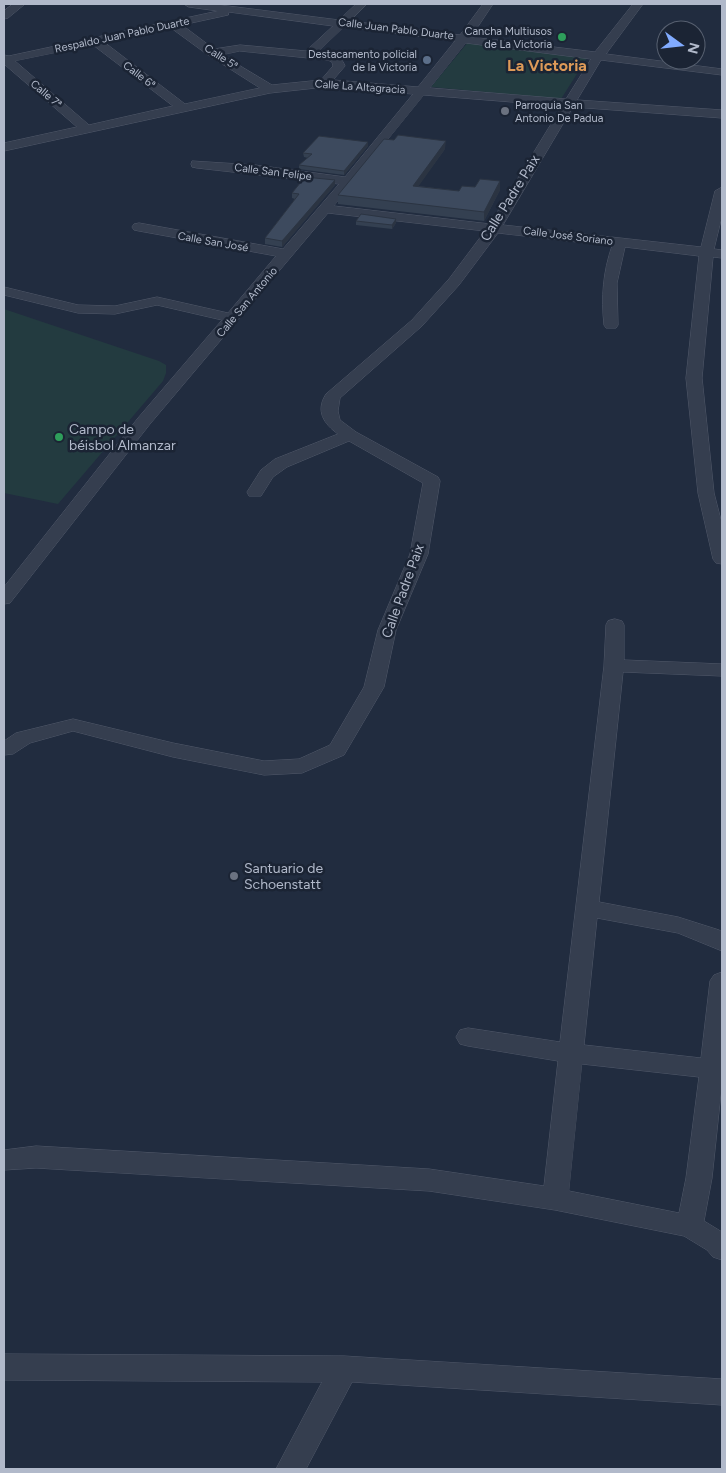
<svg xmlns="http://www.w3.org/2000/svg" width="726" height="1473" font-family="Figtree,sans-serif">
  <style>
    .green { fill: #233b40 }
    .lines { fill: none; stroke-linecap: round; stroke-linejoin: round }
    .minor-casing { stroke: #51596a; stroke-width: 1 }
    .minor { fill: #353e4f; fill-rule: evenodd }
    .wall { fill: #344051 }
    .shaded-wall { fill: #2b3442 }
    .building { fill: #3d4a5e; stroke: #2b3442 }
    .leisure-dot { fill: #2e9e5b; stroke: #1b2434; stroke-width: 2 }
    .service-dot { fill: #5c6f8a; stroke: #1b2434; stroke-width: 2 }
    .worship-dot { fill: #6b7280; stroke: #1b2434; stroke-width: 2 }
    .labels { text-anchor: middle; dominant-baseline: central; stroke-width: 5; stroke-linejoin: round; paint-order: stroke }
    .far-street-label { font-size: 11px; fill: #b1b9ca; stroke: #1b2434 }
    .far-poi-label { font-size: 11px; fill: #b1b9ca; stroke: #1b2434; text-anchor: end }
    .street-label { font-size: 14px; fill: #b1b9ca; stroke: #1b2434 }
    .poi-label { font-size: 14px; fill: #b1b9ca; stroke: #1b2434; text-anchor: start }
    .far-district-label { font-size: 16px; font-weight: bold; fill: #de9a58; stroke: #1b2434 }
  </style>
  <rect width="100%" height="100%" fill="#212c3f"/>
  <path class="green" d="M469,41L587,58L561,99L431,87Z
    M4,309L159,361L166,365V373L163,381L58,504L4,493Z"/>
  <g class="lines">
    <defs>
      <path id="minor" d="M13,4H25L8,18L4,19V11Z
        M184,4H212L339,20L356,4H367L350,21L460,35L483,4H493L471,37L595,52L633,4H643L606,54L722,69V75L601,60L577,100L722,110V118L573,107L503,225L701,247L715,191L722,187V216L714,249L722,250V258L713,257L702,378L714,493L722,524V564L716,563L713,559L698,493L686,378L699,256L625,247L617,283L618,325L616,328H606L604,325C601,297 603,272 612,246L498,233L459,285L422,326L340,398L338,411L340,420L356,432L438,477L440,481L428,554L396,630L384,687L344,755L302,773L264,775L173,757L73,731L30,743L13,754L4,755V741L16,733L73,719L173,743L264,761L299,759L330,745L364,687L378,630L410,554L423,483L349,441L287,467L273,477L261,496H249L247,492L261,470L275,459L338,434C324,424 315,411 326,394L412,320L449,279L485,231L328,213L150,424L10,603L4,604V587L138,418L222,320L157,305L115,314L78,313L4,295V287L78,305L115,306L157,297L228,313L276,256L139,231L134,230L132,227L134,224L139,223L283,249L339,184L197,168L192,167L191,164L192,161L255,165L345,177L413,94L325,87L270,93L4,151V143L77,127L4,64V55L9,56L218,11L189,7ZM229,12L333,26L306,51L240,45L214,49L182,25L228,15ZM344,27L455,41L418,87L333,80L345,66C340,53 330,54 318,52ZM171,28L208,55L260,88L185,104L104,42ZM466,43L591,59L566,99L430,88ZM93,45L173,106L89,125L15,61ZM240,51L328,60L332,62L333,66L321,80L272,85L222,55ZM424,95L562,106L490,224L334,206Z
        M615,619L622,621L624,625V660L722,664V676L623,672L599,902L678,917L719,930L722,932V951L678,933L597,918L584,1045L701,1058L710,981L714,975L722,972V1083L712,1178L704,1221L722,1232V1260L713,1257L707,1250L684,1236L555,1210L429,1191L36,1168L4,1170V1150L36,1146L429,1169L544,1186L558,1061L468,1046L460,1044L456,1037L460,1030L468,1028L560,1042L604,666L606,625L608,621ZM582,1064L699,1077L686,1178L679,1213L569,1191Z
        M4,1354L344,1356L722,1379V1405L352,1382L306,1469H276L322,1382L4,1380Z"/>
    </defs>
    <use href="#minor" class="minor-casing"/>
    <use href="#minor" class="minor"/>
  </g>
  <path class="wall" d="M368,142V146L344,175L299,169V165L308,158L304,157L303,153Z
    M445,149L418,186L459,191L500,181V190L484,221L338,204V195Z
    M335,185L282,247L265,244V238L295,199L292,198V193Z
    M396,219V223L392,229L356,225V221Z"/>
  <path class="shaded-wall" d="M446,141L445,149L413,194V186Z
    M368,142V146L344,175V171Z
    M335,180V185L282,247V241Z
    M500,181V190L484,221V212Z
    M396,219V223L392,229V225Z"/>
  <path class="building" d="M398,135L446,141L413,186L459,191L462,186L475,187L480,179L500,181L484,212L338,195L384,139L394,140Z
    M319,136L368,142L344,171L299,165L312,154L303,153Z
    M305,177L335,180L282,241L265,238L299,194L292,193Z
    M361,214L396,219L392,225L356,221Z"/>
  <g class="leisure-dot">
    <circle cx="562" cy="37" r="5"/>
    <circle cx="59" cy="437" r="5"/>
  </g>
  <circle class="service-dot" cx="427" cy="60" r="5"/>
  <g class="worship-dot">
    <circle cx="505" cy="111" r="5"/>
    <circle cx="234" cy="876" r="5"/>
  </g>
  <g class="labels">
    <g class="far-street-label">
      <text transform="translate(396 29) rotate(7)">Calle Juan Pablo Duarte</text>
      <text transform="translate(122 35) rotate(-12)">Respaldo Juan Pablo Duarte</text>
      <text transform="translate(221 57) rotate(33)">Calle 5ª</text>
      <text transform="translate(139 75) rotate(37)">Calle 6ª</text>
      <text transform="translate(360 87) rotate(4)">Calle La Altagracia</text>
      <text transform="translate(46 94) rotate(40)">Calle 7ª</text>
      <text transform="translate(273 172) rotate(7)">Calle San Felipe</text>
      <text transform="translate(568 236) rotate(7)">Calle José Soriano</text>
      <text transform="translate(213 242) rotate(10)">Calle San José</text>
      <text transform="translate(247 302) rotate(-50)">Calle San Antonio</text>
    </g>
    <g class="far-poi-label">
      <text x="552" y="31">Cancha Multiusos<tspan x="552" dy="13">de La Victoria</tspan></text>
      <text x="417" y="54">Destacamento policial<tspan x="417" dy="13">de la Victoria</tspan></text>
      <text x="515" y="105" text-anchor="start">Parroquia San<tspan x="515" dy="13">Antonio De Padua</tspan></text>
    </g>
    <g class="street-label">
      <text transform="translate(510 198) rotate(-58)">Calle Padre Paix</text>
      <text transform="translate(403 591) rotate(-70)">Calle Padre Paix</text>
    </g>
    <g class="poi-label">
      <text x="69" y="429">Campo de<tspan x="69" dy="16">béisbol Almanzar</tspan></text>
      <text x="244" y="868">Santuario de<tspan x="244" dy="16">Schoenstatt</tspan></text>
    </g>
    <g class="far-district-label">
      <text x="547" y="65">La Victoria</text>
    </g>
  </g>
  <rect width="726" height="1473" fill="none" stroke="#b1b9ca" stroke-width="10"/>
  <g transform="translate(681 45) rotate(105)"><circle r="24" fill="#1b2434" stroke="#576070"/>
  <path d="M0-4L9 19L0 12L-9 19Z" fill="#81abff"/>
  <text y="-8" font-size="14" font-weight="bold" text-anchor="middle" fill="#b1b9ca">N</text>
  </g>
</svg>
